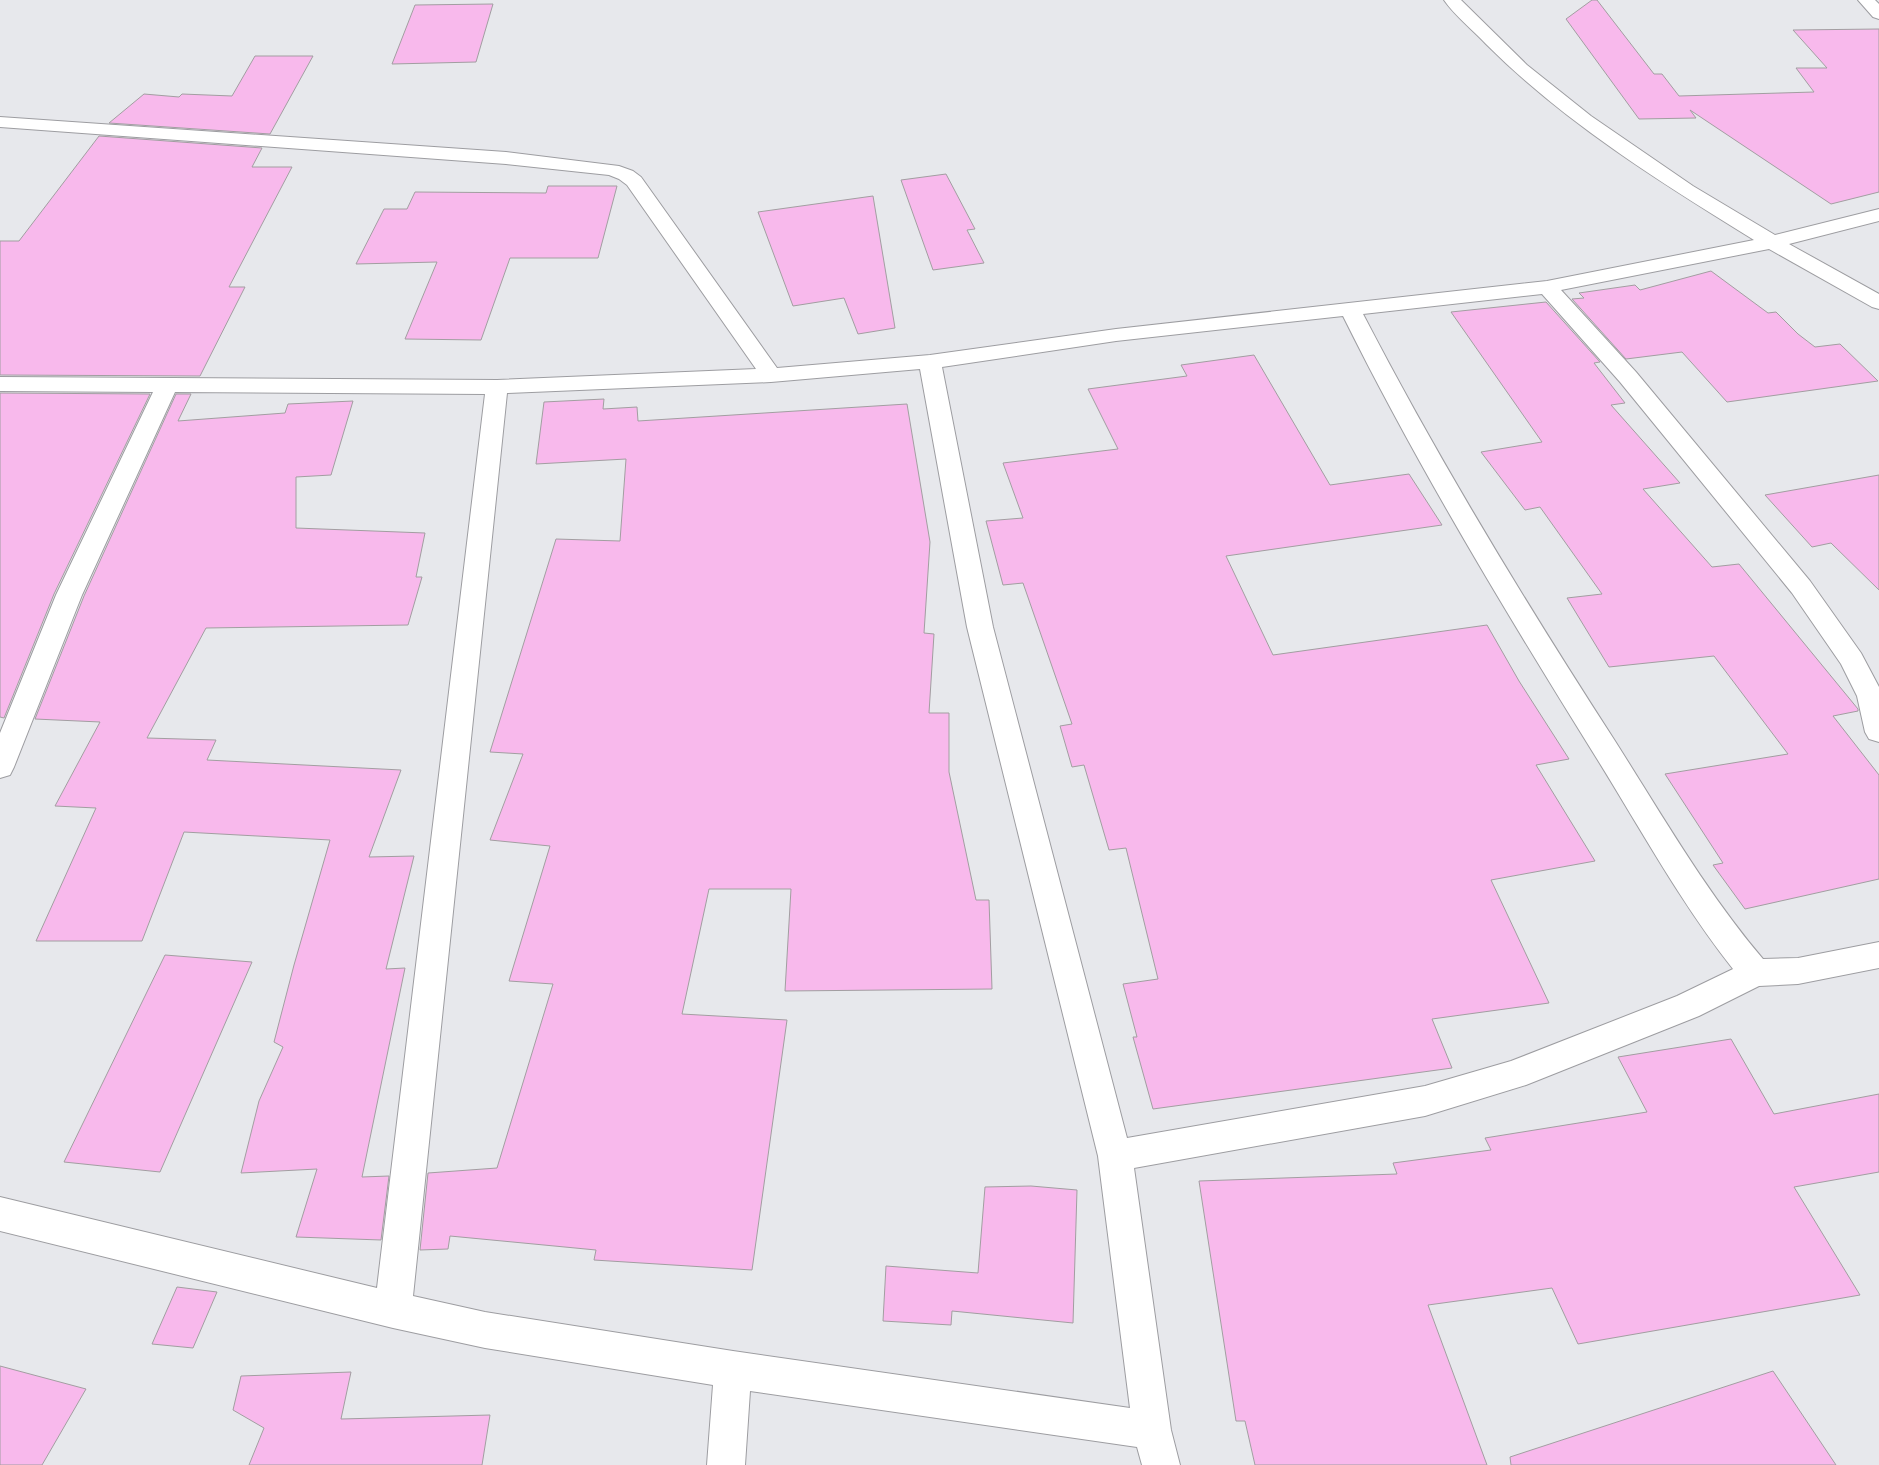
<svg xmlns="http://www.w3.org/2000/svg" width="1879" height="1465" font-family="Poppins,sans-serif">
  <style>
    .building { fill: #f8b9ec; stroke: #a29ea1 }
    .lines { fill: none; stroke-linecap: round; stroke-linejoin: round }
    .minor-casing { stroke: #9d9da1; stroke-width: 2 }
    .minor { fill: #fff; fill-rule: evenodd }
  </style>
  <rect width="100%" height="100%" fill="#e7e8ec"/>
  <path class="building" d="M1592,0H1597L1654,74H1662L1679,96L1814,92L1796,68H1827L1793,30L1879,29V192L1831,204L1690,110L1696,118L1639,119L1566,19Z
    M493,4L476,62L392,64L415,5Z
    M255,56H313L270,134L109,123L144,94L179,97L182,94L232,96Z
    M99,136L262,148L252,167H292L229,287H245L200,376L0,375V241H19Z
    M946,174L975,229L967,230L984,263L933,270L901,180Z
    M548,186H617L598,258H510L481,340L405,339L437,262L356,264L384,209H407L415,192L546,193Z
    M873,196L895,328L858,334L844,298L793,306L758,212Z
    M1711,271L1768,313L1776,312L1798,334L1815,347L1840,344L1878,381L1727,402L1682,352L1626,359L1572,299L1584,298L1579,293L1635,285L1640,290Z
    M1546,302L1600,362L1594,363L1625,403L1611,405L1680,483L1643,489L1712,567L1739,564L1858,709V711L1833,716L1879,775V879L1745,909L1713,865L1723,863L1665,774L1788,754L1714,656L1609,667L1567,598L1602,594L1540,507L1525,510L1481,452L1542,442L1451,312Z
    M1254,355L1330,485L1409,474L1442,525L1226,556L1273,655L1487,625L1519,681L1569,759L1536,765L1595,861L1491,880L1549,1003L1432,1019L1452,1068L1153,1109L1133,1037H1137L1123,984L1158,979L1126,848L1109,850L1084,765L1072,767L1060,726L1072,724L1023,583L1003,585L986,521L1023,518L1003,463L1118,449L1088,389L1187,376L1181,365Z
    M0,393L150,394L54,594L4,718L0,717Z
    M176,394H191L178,421L285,413L288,404L353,401L331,475L296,477V528L425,533L416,577H422L408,625L206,628L147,738L216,740L207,760L401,770L369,857L414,856L386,969L405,968L362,1177L389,1176L381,1240L296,1237L317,1169L241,1173L259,1101L283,1047L274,1042L294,965L330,840L184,832L142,941H36L96,808L55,806L100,722L35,719L84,596Z
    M604,399L603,409L637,407L638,421L907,404L930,542L924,633L934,634L929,713H949V772L976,900H989L992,989L785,991L791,889H709L682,1014L787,1020L752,1270L594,1260L596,1250L450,1236L448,1249L420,1250L428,1173L497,1168L553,984L509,981L550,846L490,840L523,754L490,752L556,539L620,541L626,459L536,464L544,402Z
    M1879,475V590L1831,543L1812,547L1765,495Z
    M165,955L252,962L160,1172L64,1162Z
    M1731,1039L1774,1114L1879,1094V1172L1794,1187L1860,1295L1578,1344L1552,1288L1428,1305L1487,1465H1255L1245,1421H1236L1199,1181L1397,1174L1393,1163L1491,1150L1485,1138L1647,1112L1618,1057Z
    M1031,1186L1077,1190L1073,1323L952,1311L951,1325L883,1321L886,1266L978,1273L985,1187Z
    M177,1287L217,1292L193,1348L152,1344Z
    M0,1366L86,1389L42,1465H0Z
    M1773,1371L1836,1465H1511L1510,1457Z
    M351,1372L341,1419L490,1415L482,1465H249L264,1428L233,1410L241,1376Z"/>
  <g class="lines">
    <defs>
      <path id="minor" d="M1444,0H1461L1527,65L1591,116L1693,186L1775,235L1879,209V221L1789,244L1879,294V309L1872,307L1769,249L1561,290L1636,372L1810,581L1861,653L1879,687V742L1869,739L1865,732L1857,696L1841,664L1792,593L1620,382L1542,294L1363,314C1439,461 1525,602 1615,741C1662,815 1706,892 1763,959L1798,958L1879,942V968L1798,984L1759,986L1699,1016L1526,1085L1425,1116L1134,1168L1171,1430L1180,1465H1142L1137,1447L750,1391L745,1465H707L713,1385L485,1348L393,1328L0,1231V1197L377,1288L485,394L175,392L82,595L14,767L10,775L0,778V733L56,595L153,392L0,391V377L497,380L756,369L627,185L619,179L609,175L506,164L0,127V117L506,152L619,166L633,171L641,177L777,368L930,355L1116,329L1547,281L1754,240C1660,182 1564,122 1486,44C1473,30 1455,16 1444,0ZM1343,316C1418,467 1505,611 1594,754C1639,826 1680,902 1733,969L1677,996L1511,1061L1425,1086L1127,1138L993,627L942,367L1116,341ZM920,369L967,627L1098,1156L1130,1408L733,1351L485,1312L413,1296L507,393L771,382Z
        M1858,0H1875L1879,4V19L1873,17Z"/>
    </defs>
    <use href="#minor" class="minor-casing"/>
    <use href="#minor" class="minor"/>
  </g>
</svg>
